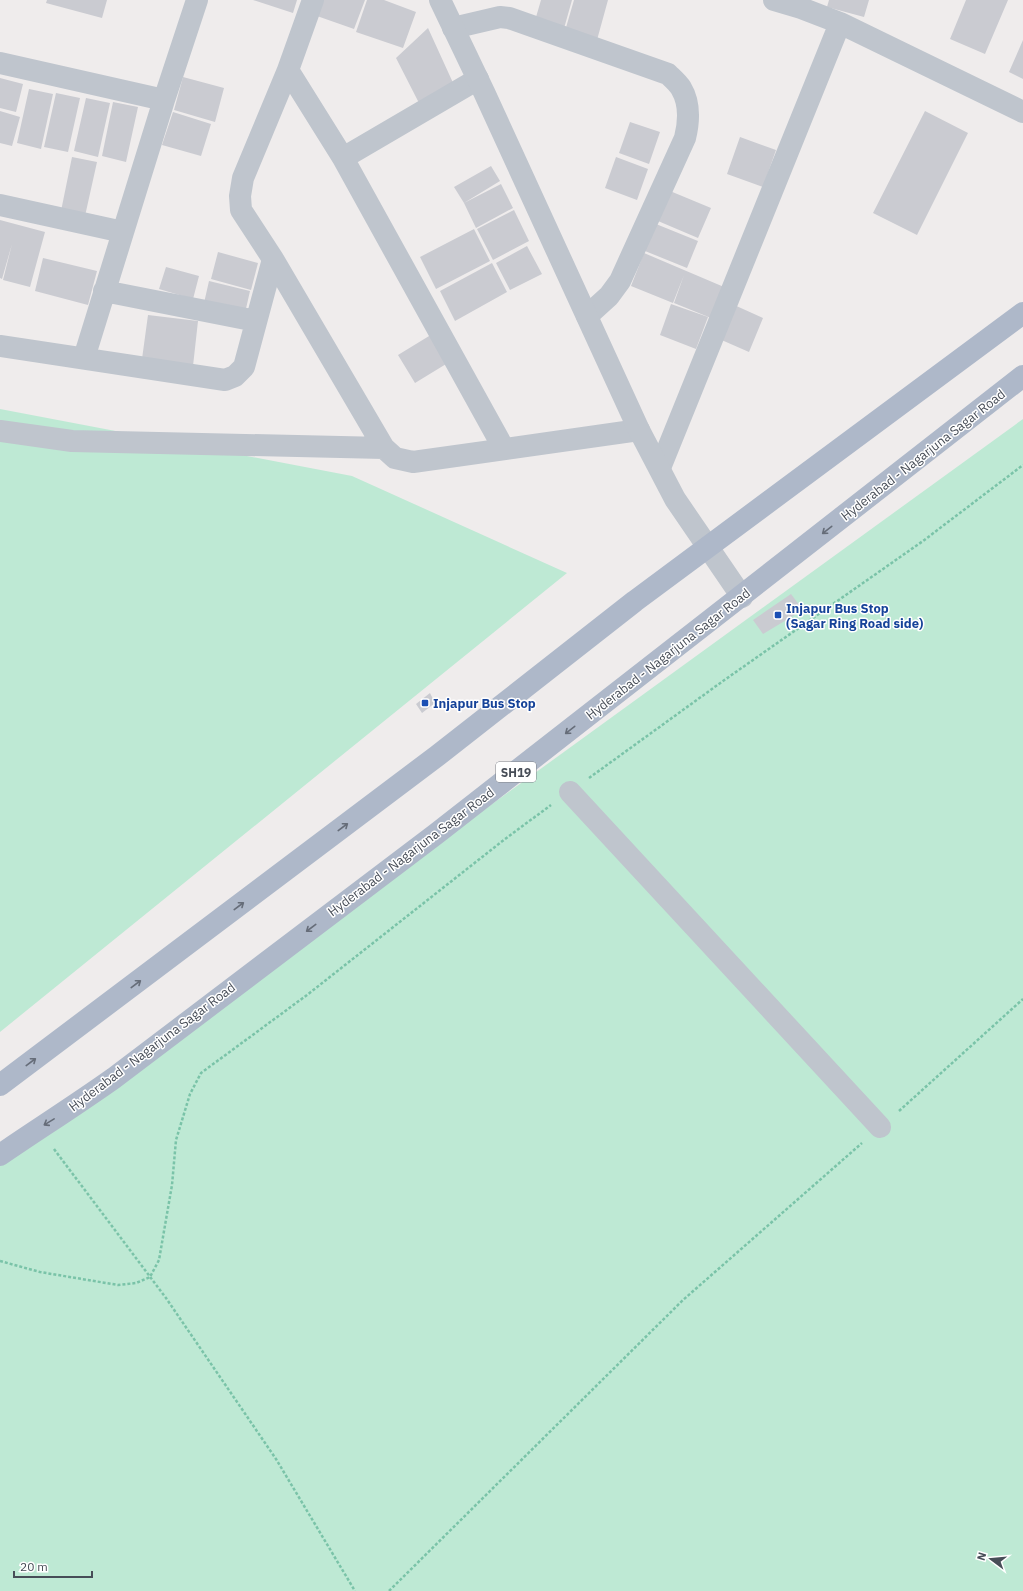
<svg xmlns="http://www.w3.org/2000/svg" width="1023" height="1591" font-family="'IBM Plex Sans',sans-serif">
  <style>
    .green { fill: #bee9d4 }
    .building { fill: #cacbd1 }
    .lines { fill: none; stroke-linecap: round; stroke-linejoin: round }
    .path { stroke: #7ac3a8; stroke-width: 2.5; stroke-dasharray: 3 2; stroke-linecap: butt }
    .minor { stroke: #bfc5cd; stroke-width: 22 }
    .tertiary { stroke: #bfc5cd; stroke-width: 22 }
    .primary { stroke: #aeb8c9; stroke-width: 22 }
    .oneway { stroke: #666d79 }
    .transit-dot { fill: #1a4fb4; stroke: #fff; stroke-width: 1.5 }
    .labels { text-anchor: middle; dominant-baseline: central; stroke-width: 3; stroke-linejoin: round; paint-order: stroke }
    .shield { fill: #fff; stroke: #7e8289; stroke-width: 1 }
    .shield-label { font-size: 12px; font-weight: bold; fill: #474d57 }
    .street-label { font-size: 13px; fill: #474d57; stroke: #fff }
    .transit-label { font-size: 13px; font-weight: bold; fill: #164399; stroke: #fff; text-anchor: start }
  </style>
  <rect width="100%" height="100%" fill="#efecec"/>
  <path class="green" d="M0,409L352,476L567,573L0,1032Z
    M1023,419V1591H0V1161Z"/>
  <path class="building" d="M47,0H107L102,18L46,3Z
    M253,0H297L293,13Z
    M323,0H365L354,29L317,16Z
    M367,0H384L416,12L403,48L356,32Z
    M541,0H572L563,32L534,24Z
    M574,0H608L597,40L565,31Z
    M829,0H869L864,17L827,7Z
    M966,0H1008L985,54L950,39Z
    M428,28L454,85L419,103L396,58Z
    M1023,40V79L1009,72Z
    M183,77L224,88L215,122L174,110Z
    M0,78L23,84L16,112L0,108Z
    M29,89L53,94L41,149L17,143Z
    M56,93L80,98L68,152L44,147Z
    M86,98L110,103L98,157L74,151Z
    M113,102L138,107L126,162L102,156Z
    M0,111L20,117L12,146L0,143Z
    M925,111L968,133L917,235L873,213Z
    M173,112L211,124L201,156L162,145Z
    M630,122L660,132L649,164L619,153Z
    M740,137L776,150L763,187L727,174Z
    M72,157L97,162L85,216L61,211Z
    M616,157L648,169L637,200L605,188Z
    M491,166L500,181L464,203L454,187Z
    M501,184L513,208L476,228L464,203Z
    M670,191L711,208L698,238L658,221Z
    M514,210L529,241L493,260L477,229Z
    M0,220L45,232L30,287L3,280L12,244L2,279L0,278Z
    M656,224L698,241L687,268L645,251Z
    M474,229L490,261L436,289L420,257Z
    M527,246L542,274L510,290L496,263Z
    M218,252L258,263L251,290L211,279Z
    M644,253L724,287L711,318L674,303L684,275L673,303L631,286Z
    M43,258L97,271L88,305L35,291Z
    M492,263L507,292L455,321L440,291Z
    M166,267L199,276L193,299L159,289Z
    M209,281L250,291L245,313L204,303Z
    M671,304L708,317L696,349L660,335Z
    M732,304L763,318L749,352L717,338Z
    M148,315L198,321L193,366L142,359Z
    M434,333L451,361L415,383L398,355Z
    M791,594L803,610L763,634L753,620Z
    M430,693L435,703L422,713L416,704Z"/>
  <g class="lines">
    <path class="path" d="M589,778L723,681L923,541L1023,465
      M899,1111L1023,999
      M54,1149L166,1298L276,1459L355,1591
      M0,1261L40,1272L118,1285L136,1283L150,1277L159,1260L172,1185L176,1140L190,1094L201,1073L307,995L505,839L551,805
      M389,1591L683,1300L862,1143"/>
    <path class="minor" d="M313,0L288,70L243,178L240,196L241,210L273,259L384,448L395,458L413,462L639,430
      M774,0L801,8L840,23L1023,112
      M453,28L500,17L509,18L668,74C672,78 678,83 681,88C690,103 689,122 685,138L620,281L609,296L587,316
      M0,63L164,100
      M288,70L343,158L478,79
      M343,158L504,449
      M0,205L123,232
      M104,291L256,321
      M0,346L225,380L235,376L244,367L273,259
      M84,358L164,100L197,0
      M0,431L72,441L384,448
      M660,468L840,23
      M570,792L880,1127"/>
    <path class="tertiary" d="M440,0L484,92L639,430L675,499L742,597"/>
    <path class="primary" d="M0,1085L437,756L635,601L1023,313
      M0,1155C38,1129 76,1105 114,1078L436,834L1023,376"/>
  </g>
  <defs><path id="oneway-shaft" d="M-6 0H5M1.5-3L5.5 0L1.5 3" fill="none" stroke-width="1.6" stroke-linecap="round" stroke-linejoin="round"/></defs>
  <g class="oneway">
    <use href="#oneway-shaft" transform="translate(827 530) rotate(142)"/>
    <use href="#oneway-shaft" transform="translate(570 730) rotate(142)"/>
    <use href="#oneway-shaft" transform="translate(343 827) rotate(-37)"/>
    <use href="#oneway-shaft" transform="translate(239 906) rotate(-37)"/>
    <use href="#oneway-shaft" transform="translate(311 928) rotate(143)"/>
    <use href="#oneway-shaft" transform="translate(136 984) rotate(-37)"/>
    <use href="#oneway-shaft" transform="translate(31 1062) rotate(-37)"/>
    <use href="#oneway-shaft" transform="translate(49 1122) rotate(149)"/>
  </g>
  <g class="transit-dot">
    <rect x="774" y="611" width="8" height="8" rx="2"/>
    <rect x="421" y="699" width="8" height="8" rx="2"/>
  </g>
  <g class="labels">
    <rect class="shield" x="496" y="762" width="40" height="20" rx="3"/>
    <g class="shield-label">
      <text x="516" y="772">SH19</text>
    </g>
    <g class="street-label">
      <text transform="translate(923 455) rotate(-38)">Hyderabad - Nagarjuna Sagar Road</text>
      <text transform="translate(668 654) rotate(-38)">Hyderabad - Nagarjuna Sagar Road</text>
      <text transform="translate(411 852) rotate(-37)">Hyderabad - Nagarjuna Sagar Road</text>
      <text transform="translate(152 1047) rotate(-37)">Hyderabad - Nagarjuna Sagar Road</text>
    </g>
    <g class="transit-label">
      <text x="786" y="608">Injapur Bus Stop<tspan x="786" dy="15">(Sagar Ring Road side)</tspan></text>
      <text x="433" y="703">Injapur Bus Stop</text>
    </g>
  </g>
  <g transform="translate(991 1559) rotate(286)" stroke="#ffffff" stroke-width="3" paint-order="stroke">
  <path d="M0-3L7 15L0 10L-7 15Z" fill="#474d57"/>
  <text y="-6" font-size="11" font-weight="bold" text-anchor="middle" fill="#474d57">N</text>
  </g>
  <path d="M14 1571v6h78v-6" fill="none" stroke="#474d57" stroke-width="2"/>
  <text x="20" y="1571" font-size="12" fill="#474d57" stroke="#ffffff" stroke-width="3" paint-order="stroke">20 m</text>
</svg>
